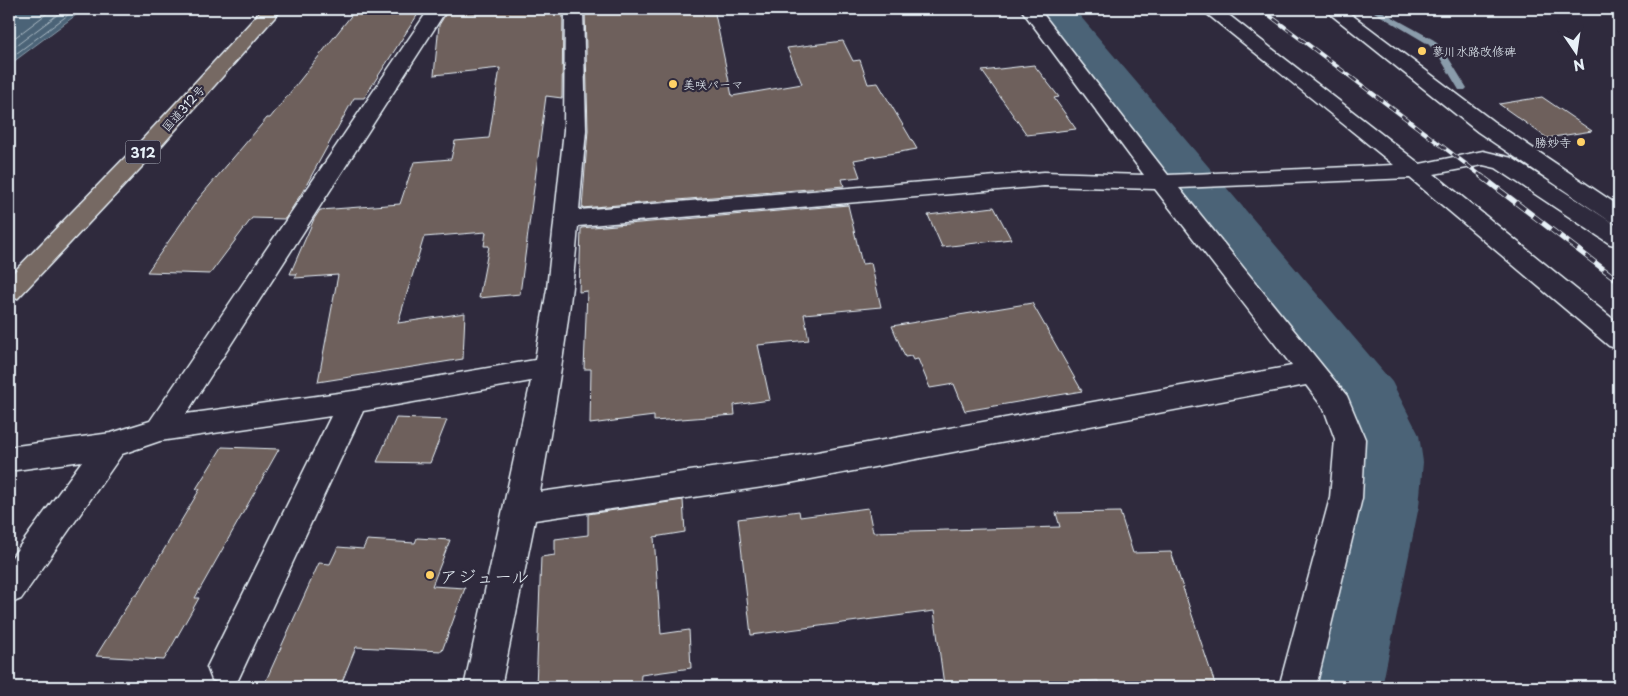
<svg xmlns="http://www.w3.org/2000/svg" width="1628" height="696" font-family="'Playpen Sans','Klee One',sans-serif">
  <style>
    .water { fill: #4c6477; stroke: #8a9cab }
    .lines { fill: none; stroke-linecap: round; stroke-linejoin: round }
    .shore { stroke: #aab9c4; stroke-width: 1 }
    .stream { fill: #8a9cab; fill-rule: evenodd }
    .river { fill: #4c6477; fill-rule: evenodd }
    .building { fill: #6e615c; stroke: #e8f1f8 }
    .street-casing { stroke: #e8f1f8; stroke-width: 3 }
    .secondary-casing { stroke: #e8f1f8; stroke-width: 3 }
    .highway-casing { stroke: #e8f1f8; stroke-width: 3 }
    .street { fill: #2f2a3d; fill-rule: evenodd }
    .secondary { fill: #2f2a3d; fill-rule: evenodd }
    .highway { fill: #766964; fill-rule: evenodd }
    .rail-far1-casing { stroke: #e8f1f8; stroke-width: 4 }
    .rail-casing { stroke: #e8f1f8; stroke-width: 5.5 }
    .rail-far1 { stroke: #2f2a3d; stroke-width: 2.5; stroke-dasharray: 8; stroke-linecap: butt }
    .rail { stroke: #2f2a3d; stroke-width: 4; stroke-dasharray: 11; stroke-linecap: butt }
    .poi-dot { fill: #ffd166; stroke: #2f2a3d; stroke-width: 2 }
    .labels { text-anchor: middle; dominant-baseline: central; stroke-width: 4.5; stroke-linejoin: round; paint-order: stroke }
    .far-poi-label { font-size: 12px; fill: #e8f1f8; stroke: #2f2a3d; text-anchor: start }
    .far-street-label { font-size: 12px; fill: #e8f1f8; stroke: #2f2a3d }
    .shield { fill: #2f2a3d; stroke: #b0b5c0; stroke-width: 1 }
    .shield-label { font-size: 14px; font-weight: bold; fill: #e8f1f8 }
    .near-poi-label { font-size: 18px; fill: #e8f1f8; stroke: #2f2a3d; text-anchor: start }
  </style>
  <rect width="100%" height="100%" fill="#2f2a3d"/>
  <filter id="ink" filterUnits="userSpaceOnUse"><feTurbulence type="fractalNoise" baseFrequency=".02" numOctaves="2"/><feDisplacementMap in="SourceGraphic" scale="10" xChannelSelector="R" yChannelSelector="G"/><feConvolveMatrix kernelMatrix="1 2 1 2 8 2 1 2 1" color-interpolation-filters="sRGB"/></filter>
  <g filter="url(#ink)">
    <path class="water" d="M9,9H84L9,65Z"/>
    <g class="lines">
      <path class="shore" d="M9,42L53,9
        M9,51L65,9
        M9,59L76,9"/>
      <path class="stream" d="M1369,9H1378L1434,40L1445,52L1467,88L1465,90H1459L1437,53L1428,44Z"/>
      <path class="river" d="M1026,9H1074L1392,382L1419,435L1423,462L1419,506L1382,687H1284L1335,506L1341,462L1339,435L1332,416Z"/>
    </g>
    <path class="building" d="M536,9H563L562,98L546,96L520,294L479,298L489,246H484L486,232L424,237L398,323L465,313L463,359L318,382L338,275L295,278L297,274H290L314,219L320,210L400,204L414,162L451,159L455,141L489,138L500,68L434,75L439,25L447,12L475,13Z
      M585,9H714L732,96L802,84L787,48L843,41L853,61L860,60L868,84L878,83L917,149L854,160L860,177L842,179L844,186L582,208L588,130Z
      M361,10L420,11L364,98H354L303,191L285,219L252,218L210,274L147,272L199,198L267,118H270L354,12L359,13Z
      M1034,65L1059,97L1054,98L1076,129L1027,135L982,71Z
      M1542,97L1592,131L1547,138L1499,104Z
      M848,205L862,264L871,263L881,307L804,314L809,340L758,345L770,400L734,405L735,415L654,421V416L590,424L591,369H584L587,291L579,292L581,228Z
      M994,207L1011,239L942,247L928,215Z
      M1032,303L1082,391L965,411L954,384L930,388L918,359L913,360L911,356L905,357L892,326Z
      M396,418L447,420L430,463L377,462Z
      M222,447L279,449L195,598H199L164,660L96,656L134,595H137L200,489H196Z
      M683,500L685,532L654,537L661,634L689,630L691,668L641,675L640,687H536L541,557L555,555V539L588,535V514Z
      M868,508L873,532L1060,527L1056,513L1120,512L1133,553L1171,552L1215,684L1099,687L1098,681L1032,684L1033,687H989V684L944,685L934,611L751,635L738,519L799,511L800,517Z
      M417,538L450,540L432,586L465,588L442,651L356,647L340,687H263L319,563L330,564L338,547L363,549L367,540L415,543Z"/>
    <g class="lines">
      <defs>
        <path id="street" d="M429,9H447L186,414L353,391L535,360L547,289L564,130L565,9H583L586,130L579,210L1044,172L1144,175L1021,9H1039L1168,175L1394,165L1201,9H1221L1420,164L1483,151L1512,158L1619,227V246L1610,244L1496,168L1483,165L1434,174L1619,324V349L1609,346L1410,178L1179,188L1347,396L1365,439L1362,498L1316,687H1279L1330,498L1335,439L1324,409L1306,385L790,483L535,520L501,687H464L531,381L363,411L238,680L225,685L212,680L207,667L331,416L160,441L122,454L21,599L9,604V561L82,461L9,471V447L111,433L150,421ZM1044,186L1155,189L1292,366L790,457L540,492C556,403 571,315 578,226Z"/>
        <path id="secondary" d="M1324,9H1344L1494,122L1619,206V224L1611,222L1478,132Z"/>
        <path id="highway" d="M263,9H282L155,153L18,298L9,301V277L139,143Z"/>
      </defs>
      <use href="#street" class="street-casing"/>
      <use href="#secondary" class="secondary-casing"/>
      <use href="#highway" class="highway-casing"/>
      <use href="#street" class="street"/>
      <use href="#secondary" class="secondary"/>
      <use href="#highway" class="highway"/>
      <defs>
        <path id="rail-far1" d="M1261,9L1483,177"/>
        <path id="rail" d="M1481,176L1619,281"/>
      </defs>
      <use href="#rail-far1" class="rail-far1-casing"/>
      <use href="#rail" class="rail-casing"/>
      <use href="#rail-far1" class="rail-far1"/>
      <use href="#rail" class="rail"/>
    </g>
  </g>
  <g class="poi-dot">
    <circle cx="1422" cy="51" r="5"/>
    <circle cx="673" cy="84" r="5"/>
    <circle cx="1581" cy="142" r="5"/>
    <circle cx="430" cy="575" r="5"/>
  </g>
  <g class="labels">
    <g class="far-poi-label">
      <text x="1432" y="51">蓼川水路改修碑</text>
      <text x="683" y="84">美咲パーマ</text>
      <text x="1571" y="142" text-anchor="end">勝妙寺</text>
    </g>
    <g class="far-street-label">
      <text transform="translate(183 108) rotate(-48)">国道312号</text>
    </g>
    <rect class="shield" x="125.5" y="140.5" width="35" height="23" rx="4"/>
    <g class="shield-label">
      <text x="143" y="152">312</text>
    </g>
    <g class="near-poi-label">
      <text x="440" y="575">アジュール</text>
    </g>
  </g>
  <rect width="1628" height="696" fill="none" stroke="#2f2a3d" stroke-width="30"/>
  <rect x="15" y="15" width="1598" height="666" fill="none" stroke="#e8f1f8" stroke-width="2" filter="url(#ink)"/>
  <g transform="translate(1576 52) rotate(167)" stroke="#2f2a3d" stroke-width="4" paint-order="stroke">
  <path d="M0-4L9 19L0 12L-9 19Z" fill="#e8f1f8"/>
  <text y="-8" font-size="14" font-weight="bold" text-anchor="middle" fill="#e8f1f8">N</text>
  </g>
</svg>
